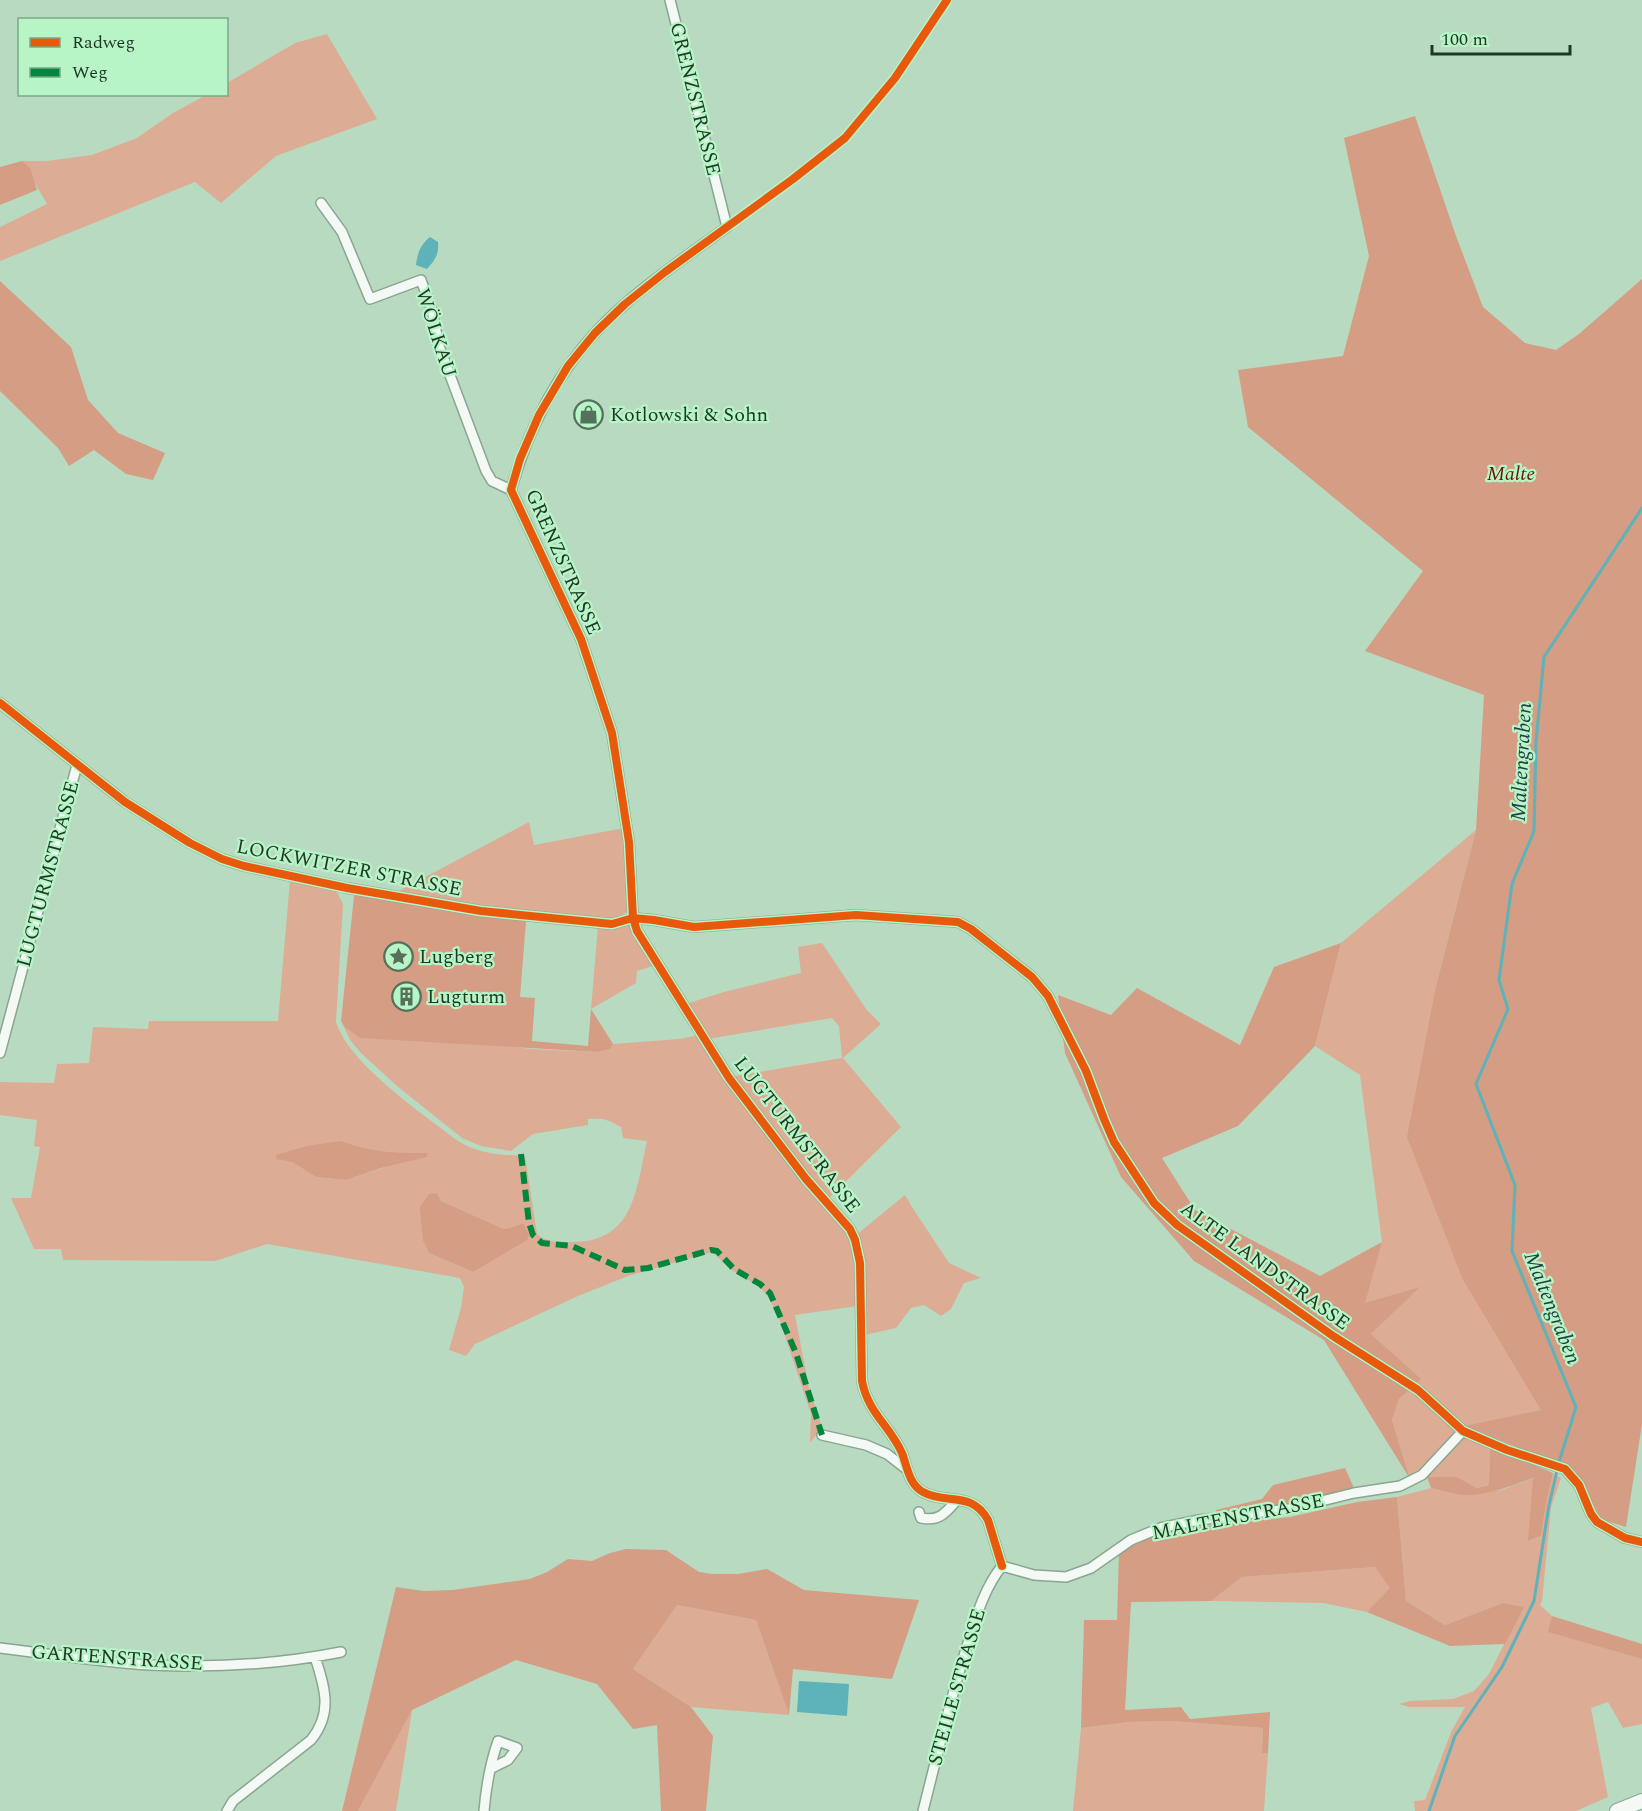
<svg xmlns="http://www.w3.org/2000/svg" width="1642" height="1811" font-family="Spectral,serif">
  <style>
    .green { fill: #ddac94; fill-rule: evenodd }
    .forest { fill: #d49d84 }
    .water { fill: #5eb2b9 }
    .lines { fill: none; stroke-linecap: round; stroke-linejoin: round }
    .stream { stroke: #5eb2b9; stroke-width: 3 }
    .street-casing { stroke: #8aa591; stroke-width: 12 }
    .secondary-casing { stroke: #8aa591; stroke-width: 16 }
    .street { stroke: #f4f9f6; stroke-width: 9 }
    .secondary { stroke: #f4f9f6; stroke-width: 14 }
    .quiet { stroke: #00873e; stroke-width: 6; stroke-dasharray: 12 6; stroke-linecap: butt }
    .cycleway-casing { stroke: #b7f5c7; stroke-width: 11 }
    .cycleway { stroke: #e8590c; stroke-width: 8 }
    .labels { text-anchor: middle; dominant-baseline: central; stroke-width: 4.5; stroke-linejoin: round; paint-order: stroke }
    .street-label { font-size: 20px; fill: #1f3826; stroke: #b7f5c7 }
    .poi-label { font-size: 20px; fill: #1f3826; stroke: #b7f5c7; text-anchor: start }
    .park-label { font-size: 20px; font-style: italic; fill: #671607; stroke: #b7f5c7 }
    .water-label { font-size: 21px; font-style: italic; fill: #203f46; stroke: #b7f5c7 }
  </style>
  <rect width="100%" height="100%" fill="#b8dac1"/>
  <path class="green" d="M327,34L377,119L276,156L221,203L195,182L0,261V227L47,204L22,161H47L92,155L137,138L173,113L206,95L226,94L227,83L295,43Z
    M529,822L534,845L624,828L627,912L612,919L481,907L399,891Z
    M1476,830L1436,986L1463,1280L1542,1410L1464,1426L1416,1384L1420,1379L1371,1334L1418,1288L1364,1304L1382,1242L1360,1075L1315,1046L1341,943Z
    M290,880L336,890L343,904L336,1022C349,1064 423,1114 458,1141C479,1154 501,1155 525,1156L537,1234C547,1243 560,1242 572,1242C635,1242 636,1189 647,1141L623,1138L621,1127C610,1120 601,1117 588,1119V1125L533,1134L511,1151L481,1146L462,1138L397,1086L361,1053L350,1040L341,1021L345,1027L531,1049L598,1052L610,1049L613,1044L680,1039L699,1035L845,1226L857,1256V1306L795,1315L809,1388L822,1427L810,1443L811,1414L779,1318L769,1298L760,1287L733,1271L712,1252L628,1276L578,1296L475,1344L466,1356L449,1350L461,1308L464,1287L460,1278L267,1244L215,1261L63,1260L61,1249H34L11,1198H31L40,1147L34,1146L37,1120L0,1115V1082L54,1083L57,1064L89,1063L93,1027L148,1029L149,1021H278ZM341,1141L365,1150L385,1153H427L346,1180L316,1177L292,1162ZM437,1193L441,1201L504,1229H512L520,1224L473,1272L429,1253L423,1241Z
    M631,925L655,965L637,971L636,983L591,1009L598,927L615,929Z
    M822,943L866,1009L881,1024L843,1058L901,1127L827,1200L730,1077L842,1058L839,1026L832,1018L708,1039L686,1004L724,992L801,973L798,947Z
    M905,1195L912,1207L949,1263L981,1278L964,1283L951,1309L941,1316L924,1305L911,1308L896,1328L864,1335L855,1236Z
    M1410,1389L1457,1432L1410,1479L1392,1420L1399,1399Z
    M1466,1436L1490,1447L1489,1485L1477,1488L1457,1477H1427L1460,1437Z
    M1553,1473L1561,1478L1551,1507L1542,1601L1540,1605L1552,1616L1549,1632L1642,1659V1724L1623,1728L1608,1702L1591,1708L1608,1797L1576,1811H1415L1414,1801L1425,1800L1452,1730L1465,1707H1409L1399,1704L1410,1701L1453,1699L1474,1691L1489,1674L1523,1607L1503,1603L1445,1625L1406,1601L1397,1497L1431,1488L1451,1493L1501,1490L1534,1478L1529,1541L1541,1536L1546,1504Z
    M1375,1567L1391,1588L1367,1612L1323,1603L1211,1601L1242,1577Z
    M677,1605L756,1620L789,1715L691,1707L633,1669Z
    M412,1710L396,1811H358Z
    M1171,1721L1263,1728L1262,1753H1268L1264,1811H1073L1081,1728L1129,1722Z"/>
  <path class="forest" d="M1415,116L1456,236L1483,307L1525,343L1556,350L1579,334L1642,279V1424L1626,1527L1600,1519C1591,1499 1583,1482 1567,1467L1464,1426L1541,1410L1463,1280L1407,1137L1436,986L1476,830L1484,695L1365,651L1423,571L1248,427L1238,370L1343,356L1369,256L1344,138Z
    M22,161L30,168L37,190L0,205V167Z
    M0,281L71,347L88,400L118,433L165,453L153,480L126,474L94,450L69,466L58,448L0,391Z
    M360,892L480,915L526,921L520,997L535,998L532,1041L588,1046L591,1009L613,1044L610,1049L598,1052L360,1038L345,1027L341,1021L354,896Z
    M1341,943L1315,1046L1238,1126L1162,1158L1195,1210L1320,1276L1382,1242L1365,1303L1420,1287L1371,1334L1421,1379L1399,1399L1392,1420L1410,1479L1324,1340L1194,1261L1121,1177L1065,1053L1058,995L1111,1015L1137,988L1240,1045L1274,967Z
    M341,1141C374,1153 393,1153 428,1153L426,1157L381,1168L346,1180L316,1177L292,1162L277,1159L276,1155L307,1146Z
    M437,1193L441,1201L504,1229C513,1229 517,1224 524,1224L529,1235L527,1240L473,1272L429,1253L423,1241L420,1207L429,1194Z
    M1490,1447L1553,1473L1546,1504L1541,1536L1528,1541L1533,1478C1514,1485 1494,1493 1473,1495C1459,1496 1444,1491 1431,1488L1427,1477H1457L1477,1488L1489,1485Z
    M1345,1468L1354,1488L1287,1505L1217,1515L1216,1510L1262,1499L1273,1485Z
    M1397,1497L1406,1601L1445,1625L1503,1603L1524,1607L1505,1644L1450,1646L1367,1612L1390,1588L1375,1567L1242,1577L1211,1601L1131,1602L1125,1710L1181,1707L1190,1719L1270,1712L1268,1753H1262L1263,1728L1171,1721L1129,1722L1081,1728L1084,1620H1117L1119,1553L1161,1531L1290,1517L1357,1502Z
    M626,1549L666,1550L699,1572L712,1574H738L767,1569L804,1590L919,1600L892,1679L793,1669L789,1715L756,1620L677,1605L633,1669L691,1707L713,1736L706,1811H661L657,1725L633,1729L597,1684L516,1660L412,1710L358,1811H342L396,1587L424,1591L453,1590L530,1579L547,1572L568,1559L592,1561L610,1553Z
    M1552,1616L1642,1644V1659L1548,1632Z"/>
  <path class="water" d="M430,237L438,242C439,255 435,260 427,269L416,265C417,254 421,244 430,237Z
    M799,1681L849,1684L847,1716L797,1712Z"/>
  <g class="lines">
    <path class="stream" d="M1429,1811L1455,1736L1502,1667L1534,1601L1549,1505L1559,1462L1576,1407L1512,1251L1515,1185L1476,1084L1508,1009L1499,980L1512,884L1534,831L1536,742L1544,657L1642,508"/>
    <defs>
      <path id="street" d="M670,0L727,227C682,260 633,292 595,333C555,377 527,433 511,490L581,639L612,733L629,842L633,918L637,931L729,1078L806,1179L850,1229L855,1240L860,1263L862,1381C868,1413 890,1426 902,1453C907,1466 909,1485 923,1492C946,1505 971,1490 988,1520L1002,1566
        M321,203L342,232L370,299L421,280L432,310L439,346L486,471L492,481L511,490
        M0,703L125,802L190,843L222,859L244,866L347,888L481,911L612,924L633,918L654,920L694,927L856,915L958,922L971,929L1032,977L1048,996L1086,1071L1104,1119L1114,1142L1154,1203L1177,1225L1333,1336L1418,1390L1463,1431L1507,1450L1565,1469L1579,1485L1591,1514L1597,1522L1625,1538L1642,1542
        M0,1053L77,765
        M822,1435L866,1445L887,1454L905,1468
        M919,1512L921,1518C940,1522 946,1512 957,1500
        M1002,1566L1034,1575L1066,1577L1091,1568L1131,1540L1160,1528L1199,1520L1289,1509L1354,1493L1400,1486L1422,1475L1463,1431
        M0,1648C50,1654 100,1662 150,1665C212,1668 280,1664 341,1652
        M227,1811L233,1801L311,1740C333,1713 325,1688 315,1657
        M484,1811C486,1787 490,1764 498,1741L517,1748L508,1760L492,1768
        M923,1811C937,1756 950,1700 967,1646C976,1618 983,1590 1002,1566"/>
      <path id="secondary" d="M1617,1811L1642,1801"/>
    </defs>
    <use href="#street" class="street-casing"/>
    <use href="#secondary" class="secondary-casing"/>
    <use href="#street" class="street"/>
    <use href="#secondary" class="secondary"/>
    <path class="quiet" d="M521,1154L529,1223L533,1235L542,1243L572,1246L625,1270L648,1268L711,1250L717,1251L734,1269L760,1284L770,1293L796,1353L822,1435"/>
    <defs>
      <path id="cycleway" d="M947,0L895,78L845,138L793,179L665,272L625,304L595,333L568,366L539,415L520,459L511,490L581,639L612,733L629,842L633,918L637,931L729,1078L806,1179L850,1229L855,1240L860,1263L862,1381C868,1413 890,1426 902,1453C907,1466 909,1485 923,1492C946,1505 971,1490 988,1520L1002,1566
        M0,703L125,802L190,843L222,859L244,866L347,888L481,911L612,924L633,918L654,920L694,927L856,915L958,922L971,929L1032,977L1048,996L1086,1071L1104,1119L1114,1142L1154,1203L1177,1225L1333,1336L1418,1390L1463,1431L1507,1450L1565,1469L1579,1485L1591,1514L1597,1522L1625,1538L1642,1542"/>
    </defs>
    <use href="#cycleway" class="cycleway-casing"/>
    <use href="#cycleway" class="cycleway"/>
  </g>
  <defs>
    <symbol id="shop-ring" viewBox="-11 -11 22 22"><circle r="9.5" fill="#b7f5c7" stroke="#55715c" stroke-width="1.5"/><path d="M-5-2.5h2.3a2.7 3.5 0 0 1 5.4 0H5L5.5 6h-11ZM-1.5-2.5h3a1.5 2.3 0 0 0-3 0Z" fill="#55715c"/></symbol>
    <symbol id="sight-ring" viewBox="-11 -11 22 22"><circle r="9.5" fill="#b7f5c7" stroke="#55715c" stroke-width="1.5"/><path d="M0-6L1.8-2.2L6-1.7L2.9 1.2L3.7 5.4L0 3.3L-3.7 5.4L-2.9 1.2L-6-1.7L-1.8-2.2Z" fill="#55715c"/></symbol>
    <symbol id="building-ring" viewBox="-11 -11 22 22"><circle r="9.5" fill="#b7f5c7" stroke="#55715c" stroke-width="1.5"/><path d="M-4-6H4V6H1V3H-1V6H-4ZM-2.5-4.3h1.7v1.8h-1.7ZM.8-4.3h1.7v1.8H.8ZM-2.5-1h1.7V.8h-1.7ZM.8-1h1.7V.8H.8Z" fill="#55715c"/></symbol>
  </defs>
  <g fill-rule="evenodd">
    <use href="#shop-ring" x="572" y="398" width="33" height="33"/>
    <use href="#sight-ring" x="382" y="940" width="33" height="33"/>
    <use href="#building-ring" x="390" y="980" width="33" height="33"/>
  </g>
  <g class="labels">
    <g class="street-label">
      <text transform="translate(695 99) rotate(76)">GRENZSTRASSE</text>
      <text transform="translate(436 333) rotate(72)">WÖLKAU</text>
      <text transform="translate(563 562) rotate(66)">GRENZSTRASSE</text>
      <text transform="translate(349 868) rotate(11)">LOCKWITZER STRASSE</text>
      <text transform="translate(48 874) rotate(-75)">LUGTURMSTRASSE</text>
      <text transform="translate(797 1135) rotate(52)">LUGTURMSTRASSE</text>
      <text transform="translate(1265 1266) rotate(36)">ALTE LANDSTRASSE</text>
      <text transform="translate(1238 1517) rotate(-11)">MALTENSTRASSE</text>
      <text transform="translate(117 1658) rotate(4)">GARTENSTRASSE</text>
      <text transform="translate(957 1687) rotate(-74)">STEILE STRASSE</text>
    </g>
    <g class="poi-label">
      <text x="610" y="415">Kotlowski &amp; Sohn</text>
      <text x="419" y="957">Lugberg</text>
      <text x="427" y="997">Lugturm</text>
    </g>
    <g class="park-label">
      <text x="1511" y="474">Malte</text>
    </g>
    <g class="water-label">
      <text transform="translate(1522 762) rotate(-87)">Maltengraben</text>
      <text transform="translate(1552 1308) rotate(68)">Maltengraben</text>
    </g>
  </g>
  <rect x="18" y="18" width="210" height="78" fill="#b7f5c7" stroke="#7aa987" stroke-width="1.5"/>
  <rect x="30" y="38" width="30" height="9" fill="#e8590c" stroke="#7aa987" stroke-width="1.5"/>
  <text x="72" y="48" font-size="18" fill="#1f3826">Radweg</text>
  <rect x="30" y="68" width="30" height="9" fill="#00873e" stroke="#7aa987" stroke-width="1.5"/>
  <text x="72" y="78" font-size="18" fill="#1f3826">Weg</text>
  <path d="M1432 45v9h138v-9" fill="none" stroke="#1f3826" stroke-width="3"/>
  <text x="1441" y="45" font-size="18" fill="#1f3826" stroke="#b7f5c7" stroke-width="4.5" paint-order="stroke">100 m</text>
</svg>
